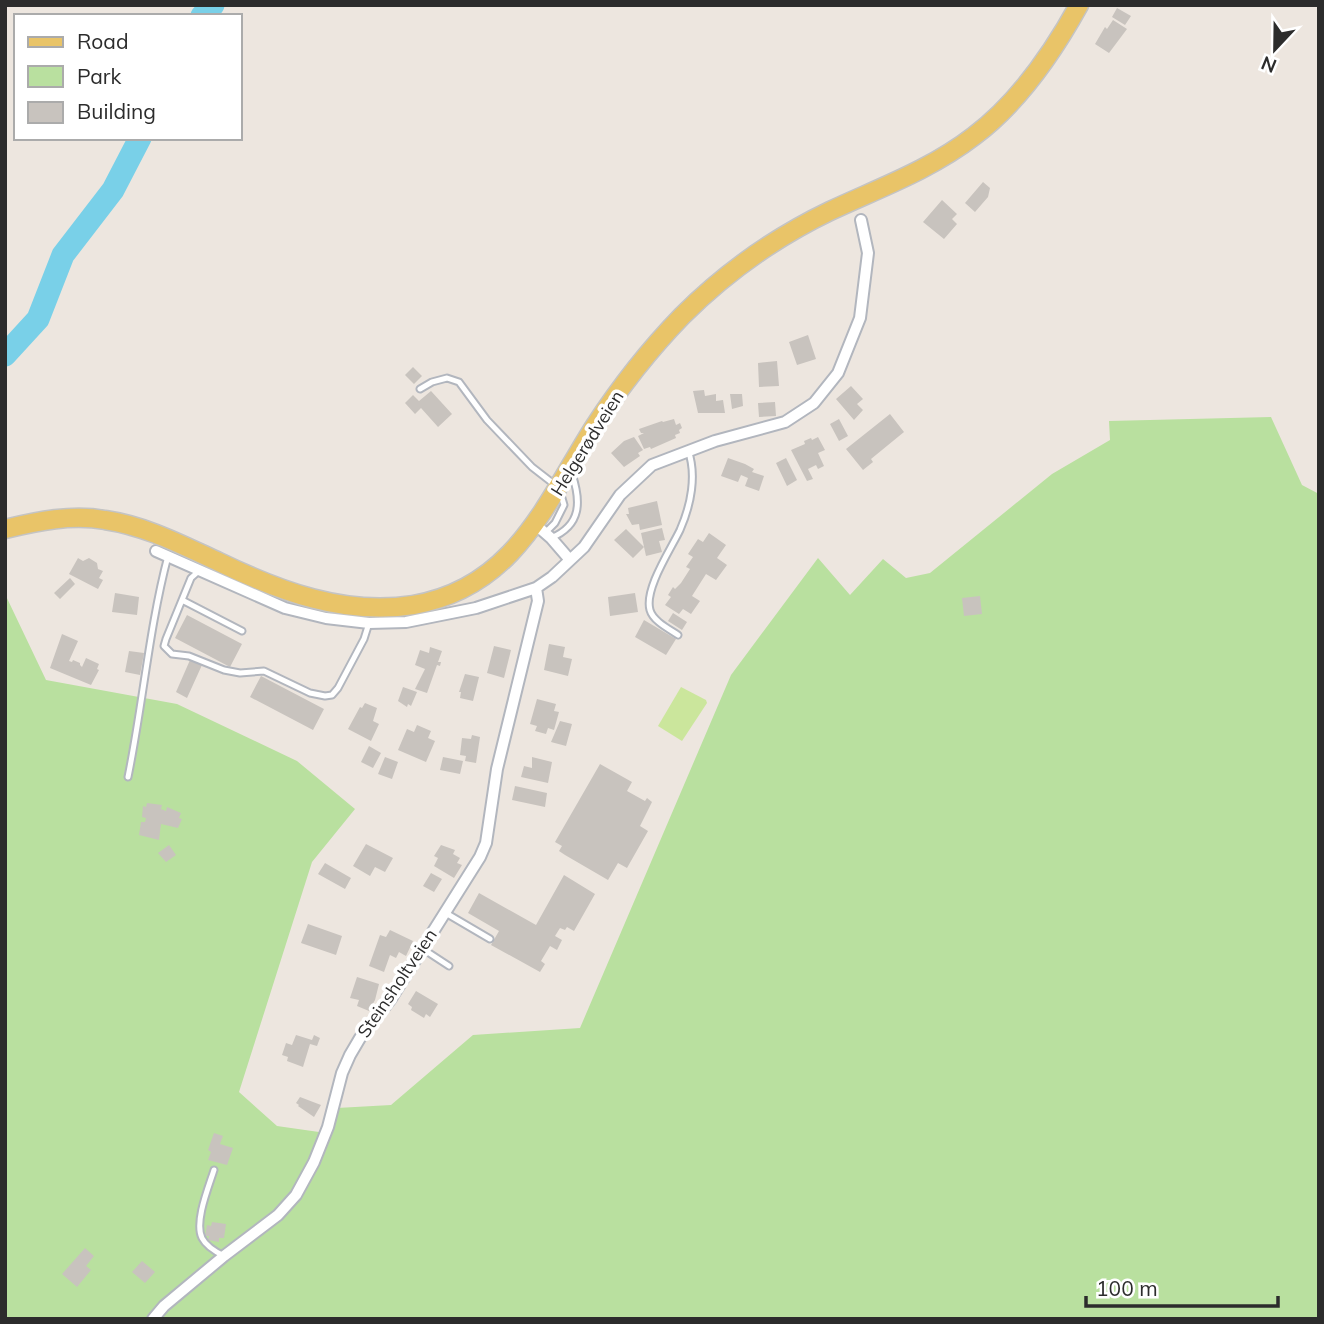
<svg xmlns="http://www.w3.org/2000/svg" width="1324" height="1324" font-family="Mulish,sans-serif">
  <style>
    .green { fill: #b9e09f }
    .pitch { fill: #cbe69c }
    .lines { fill: none; stroke-linecap: round; stroke-linejoin: round }
    .river { stroke: #79d0e8; stroke-width: 23 }
    .building { fill: #c8c3be }
    .lane-casing { stroke: #b2b6be; stroke-width: 9 }
    .street-casing { stroke: #b2b6be; stroke-width: 14 }
    .primary-casing { stroke: #c4c4c4; stroke-width: 21 }
    .lane { stroke: #fff; stroke-width: 5 }
    .street { stroke: #fff; stroke-width: 10 }
    .primary { stroke: #e9c468; stroke-width: 18 }
    .labels { text-anchor: middle; dominant-baseline: central; stroke-width: 7; stroke-linejoin: round; paint-order: stroke }
    .street-label { font-size: 18px; fill: #2c2c2c; stroke: #fff }
  </style>
  <rect width="100%" height="100%" fill="#ede6df"/>
  <path class="green" d="M1271,417L1302,485L1319,494V1319H5V594L46,680L177,704L297,761L355,809L312,862L239,1092L277,1126L326,1133L337,1108L391,1105L473,1035L580,1028L731,675L818,558L850,595L883,559L906,578L930,573L1052,474L1110,440L1109,421Z"/>
  <path class="pitch" d="M681,687L706,700L707,703L682,741L658,726Z"/>
  <g class="lines">
    <path class="river" d="M202,16L213,5
      M5,355L38,319L63,255L113,190L140,138"/>
  </g>
  <path class="building" d="M1117,8L1131,16L1125,25L1112,17Z
    M1113,20L1127,29L1109,53L1095,44L1105,27L1107,29Z
    M983,182L990,188L988,197L975,212L965,203Z
    M942,200L957,214L952,219L957,224L944,239L923,222Z
    M808,335L816,359L797,365L789,342Z
    M777,361L779,386L759,387L758,363Z
    M413,367L422,376L414,384L405,375Z
    M851,386L863,399L857,404L863,410L854,420L836,399Z
    M704,390L705,396L716,394V401L723,400L725,413H698L693,391Z
    M431,391L452,414L438,427L421,408L415,414L405,403L413,395L419,401Z
    M730,394H742L743,406L732,409Z
    M775,402L776,416L759,417L758,403Z
    M890,414L904,432L871,459L873,462L863,470L846,449Z
    M674,419L676,425L680,423L682,428L679,430L680,433L675,435L676,438L651,449L650,447L644,449L638,436L644,433H641L639,429L662,421L663,422Z
    M839,419L848,436L839,441L830,424Z
    M634,437L643,450L638,453L640,456L624,467L611,453L624,441Z
    M818,437L825,450L818,453L824,466L818,469L816,465L808,469L813,479L807,481L791,450L805,444L804,441L811,438L812,440Z
    M728,458L745,464L754,469L752,472L764,476L759,491L745,486L748,478L741,475L738,482L721,476Z
    M786,458L797,480L787,486L776,463Z
    M657,501L662,525L640,530L639,524L632,525L626,514H629L628,508Z
    M662,528L665,540L659,541L662,552L646,556L641,533Z
    M626,529L644,547L633,558L614,540Z
    M709,533L726,545L717,558L727,565L716,580L706,574L692,596L700,601L691,614L683,609L679,614L665,605L671,597L668,595L673,587L675,589L681,583L690,569L686,567L693,557L688,554L698,539L703,542Z
    M78,558L83,561L89,558L97,563L98,569L103,571L99,578L103,580L98,589L69,574Z
    M70,578L75,584L60,599L54,593Z
    M115,593L139,597L137,615L112,612Z
    M635,593L638,612L610,616L608,597Z
    M980,596L982,614L964,616L962,598Z
    M673,613L687,622L682,630L668,621Z
    M187,615L242,644L230,667L175,638Z
    M644,620L676,639L666,655L635,637Z
    M62,634L78,641L69,661L72,662L73,660L80,663V665L82,667L86,658L99,664L97,669L99,670L91,685L50,668Z
    M549,644L565,647L563,657L572,659L568,676L544,670Z
    M494,646L511,650L504,678L487,673Z
    M430,647L442,651L438,662H441L440,666L437,665L427,693L415,689L425,669L415,665L420,650L429,653Z
    M129,651L144,653L140,675L125,672Z
    M190,660L202,665L187,698L176,692Z
    M465,674L479,677L473,701L460,698L461,692H459Z
    M261,676L324,709L313,730L250,697Z
    M403,687L417,692L411,706L408,704L407,707L398,701Z
    M537,699L556,704L554,711L559,712L554,730L548,728L546,734L535,731L537,726L530,724Z
    M365,703L377,708L373,721L379,724L371,741L348,729L360,707L362,708Z
    M560,721L572,724L566,746L551,742Z
    M417,725L431,731L428,738L435,741L426,762L398,750L407,729L414,732Z
    M472,735L480,737L476,763L465,761L466,756L460,755L462,738L471,739Z
    M369,746L381,753L373,768L361,762Z
    M385,757L398,762L392,779L378,774Z
    M443,757L463,761L460,774L440,770Z
    M532,757L552,762L548,783L521,777L524,766L532,768Z
    M600,764L632,782L627,791L645,801L647,798L652,802L640,826L648,831L627,868L618,863L608,880L565,855L559,851L562,846L555,842Z
    M515,786L547,793L545,807L512,800Z
    M147,803L162,805L161,809L166,811L167,807L181,813L179,818L182,819L178,828L161,824L159,840L139,835L141,822H145L146,818L142,817L143,806L146,807Z
    M366,844L393,858L385,872L375,867L370,876L353,866Z
    M169,845L176,855L166,862L158,853Z
    M441,845L455,850L453,854L460,858L457,863L462,865L454,878L434,866L438,858L434,856Z
    M325,863L351,878L345,889L318,874Z
    M431,873L442,879L434,892L423,886Z
    M564,875L595,894L574,931L567,927L565,930L560,928L555,936L562,940L557,950L550,946L541,961L545,964L540,972L491,945L499,931L468,913L479,893L536,925Z
    M308,924L342,936L336,955L301,943Z
    M390,930L413,941L406,956L399,952L396,958L390,955L384,972L369,966L380,935L386,937Z
    M357,977L379,984L375,1000L369,1011L357,1006L359,1000L350,998Z
    M416,991L438,1004L430,1017L426,1014L424,1018L411,1010L412,1007L408,1004Z
    M296,1035L312,1040L314,1035L320,1038L317,1046L310,1044L303,1067L287,1061L288,1057L282,1055L286,1043L292,1045Z
    M300,1097L321,1105L314,1117L298,1106L299,1105L296,1103Z
    M214,1133L223,1136L220,1144L233,1148L227,1165L208,1160L211,1152L208,1150Z
    M212,1222L226,1224L224,1238H219V1242L208,1240L209,1236H205L207,1225L211,1226Z
    M85,1248L94,1256L86,1266L91,1270L77,1287L62,1274Z
    M142,1261L155,1272L145,1283L132,1272Z"/>
  <g class="lines">
    <defs>
      <path id="lane" d="M420,389L432,382L447,378L459,382L487,420L532,467L559,488L564,505L555,523L545,533
        M551,538C582,525 581,501 572,474
        M200,570L191,578L166,639L164,646L172,654L189,656L224,670L240,673L264,671L310,693L325,696L332,695L338,688L364,639L369,623
        M182,600L242,631
        M678,635C669,629 653,621 650,610C644,589 671,549 680,530C691,505 697,475 688,450
        M128,777C143,704 149,628 168,556
        M444,912L490,939
        M423,949L449,966
        M214,1170C209,1186 194,1222 202,1238C206,1246 216,1252 224,1256"/>
      <path id="street" d="M536,525L551,538L570,560
        M156,551L285,608L326,618L369,623L406,622L476,608L536,588L552,577L584,547L620,495L652,465L715,441L785,422L814,403L838,373L860,318L868,253L861,220
        M153,1319L164,1306L224,1256L278,1215L296,1195L314,1162L328,1127L342,1073L350,1055L360,1038L390,1000L480,857L486,843L497,769L538,601L536,588"/>
      <path id="primary" d="M5,529C38,521 72,514 105,520C146,526 182,545 219,562C279,591 345,616 413,605C514,588 546,503 594,427C620,387 649,350 682,316C725,273 776,237 830,211C879,188 930,170 974,136C1018,103 1052,54 1079,5"/>
    </defs>
    <use href="#lane" class="lane-casing"/>
    <use href="#street" class="street-casing"/>
    <use href="#primary" class="primary-casing"/>
    <use href="#lane" class="lane"/>
    <use href="#street" class="street"/>
    <use href="#primary" class="primary"/>
  </g>
  <g class="labels">
    <g class="street-label">
      <text transform="translate(587 443) rotate(-58)">Helgerødveien</text>
      <text transform="translate(397 983) rotate(-56)">Steinsholtveien</text>
    </g>
  </g>
  <rect width="1324" height="1324" fill="none" stroke="#2c2c2c" stroke-width="14"/>
  <rect x="14" y="14" width="228" height="126" fill="#ffffff" stroke="#ababab" stroke-width="2"/>
  <rect x="28" y="37" width="35" height="10" fill="#e9c468" stroke="#ababab" stroke-width="2"/>
  <text x="77" y="49" font-size="21" fill="#2c2c2c">Road</text>
  <rect x="28" y="66" width="35" height="21" fill="#b9e09f" stroke="#ababab" stroke-width="2"/>
  <text x="77" y="84" font-size="21" fill="#2c2c2c">Park</text>
  <rect x="28" y="102" width="35" height="21" fill="#c8c3be" stroke="#ababab" stroke-width="2"/>
  <text x="77" y="119" font-size="21" fill="#2c2c2c">Building</text>
  <g transform="translate(1275 49) rotate(202)" stroke="#ffffff" stroke-width="5" paint-order="stroke">
  <path d="M0-5L12 26L0 18L-12 26Z" fill="#2c2c2c"/>
  <text y="-10" font-size="19" font-weight="bold" text-anchor="middle" fill="#2c2c2c">N</text>
  </g>
  <path d="M1086 1296v10h192v-10" fill="none" stroke="#2c2c2c" stroke-width="3.5"/>
  <text x="1096" y="1296" font-size="21" fill="#2c2c2c" stroke="#ffffff" stroke-width="5" paint-order="stroke">100 m</text>
</svg>
